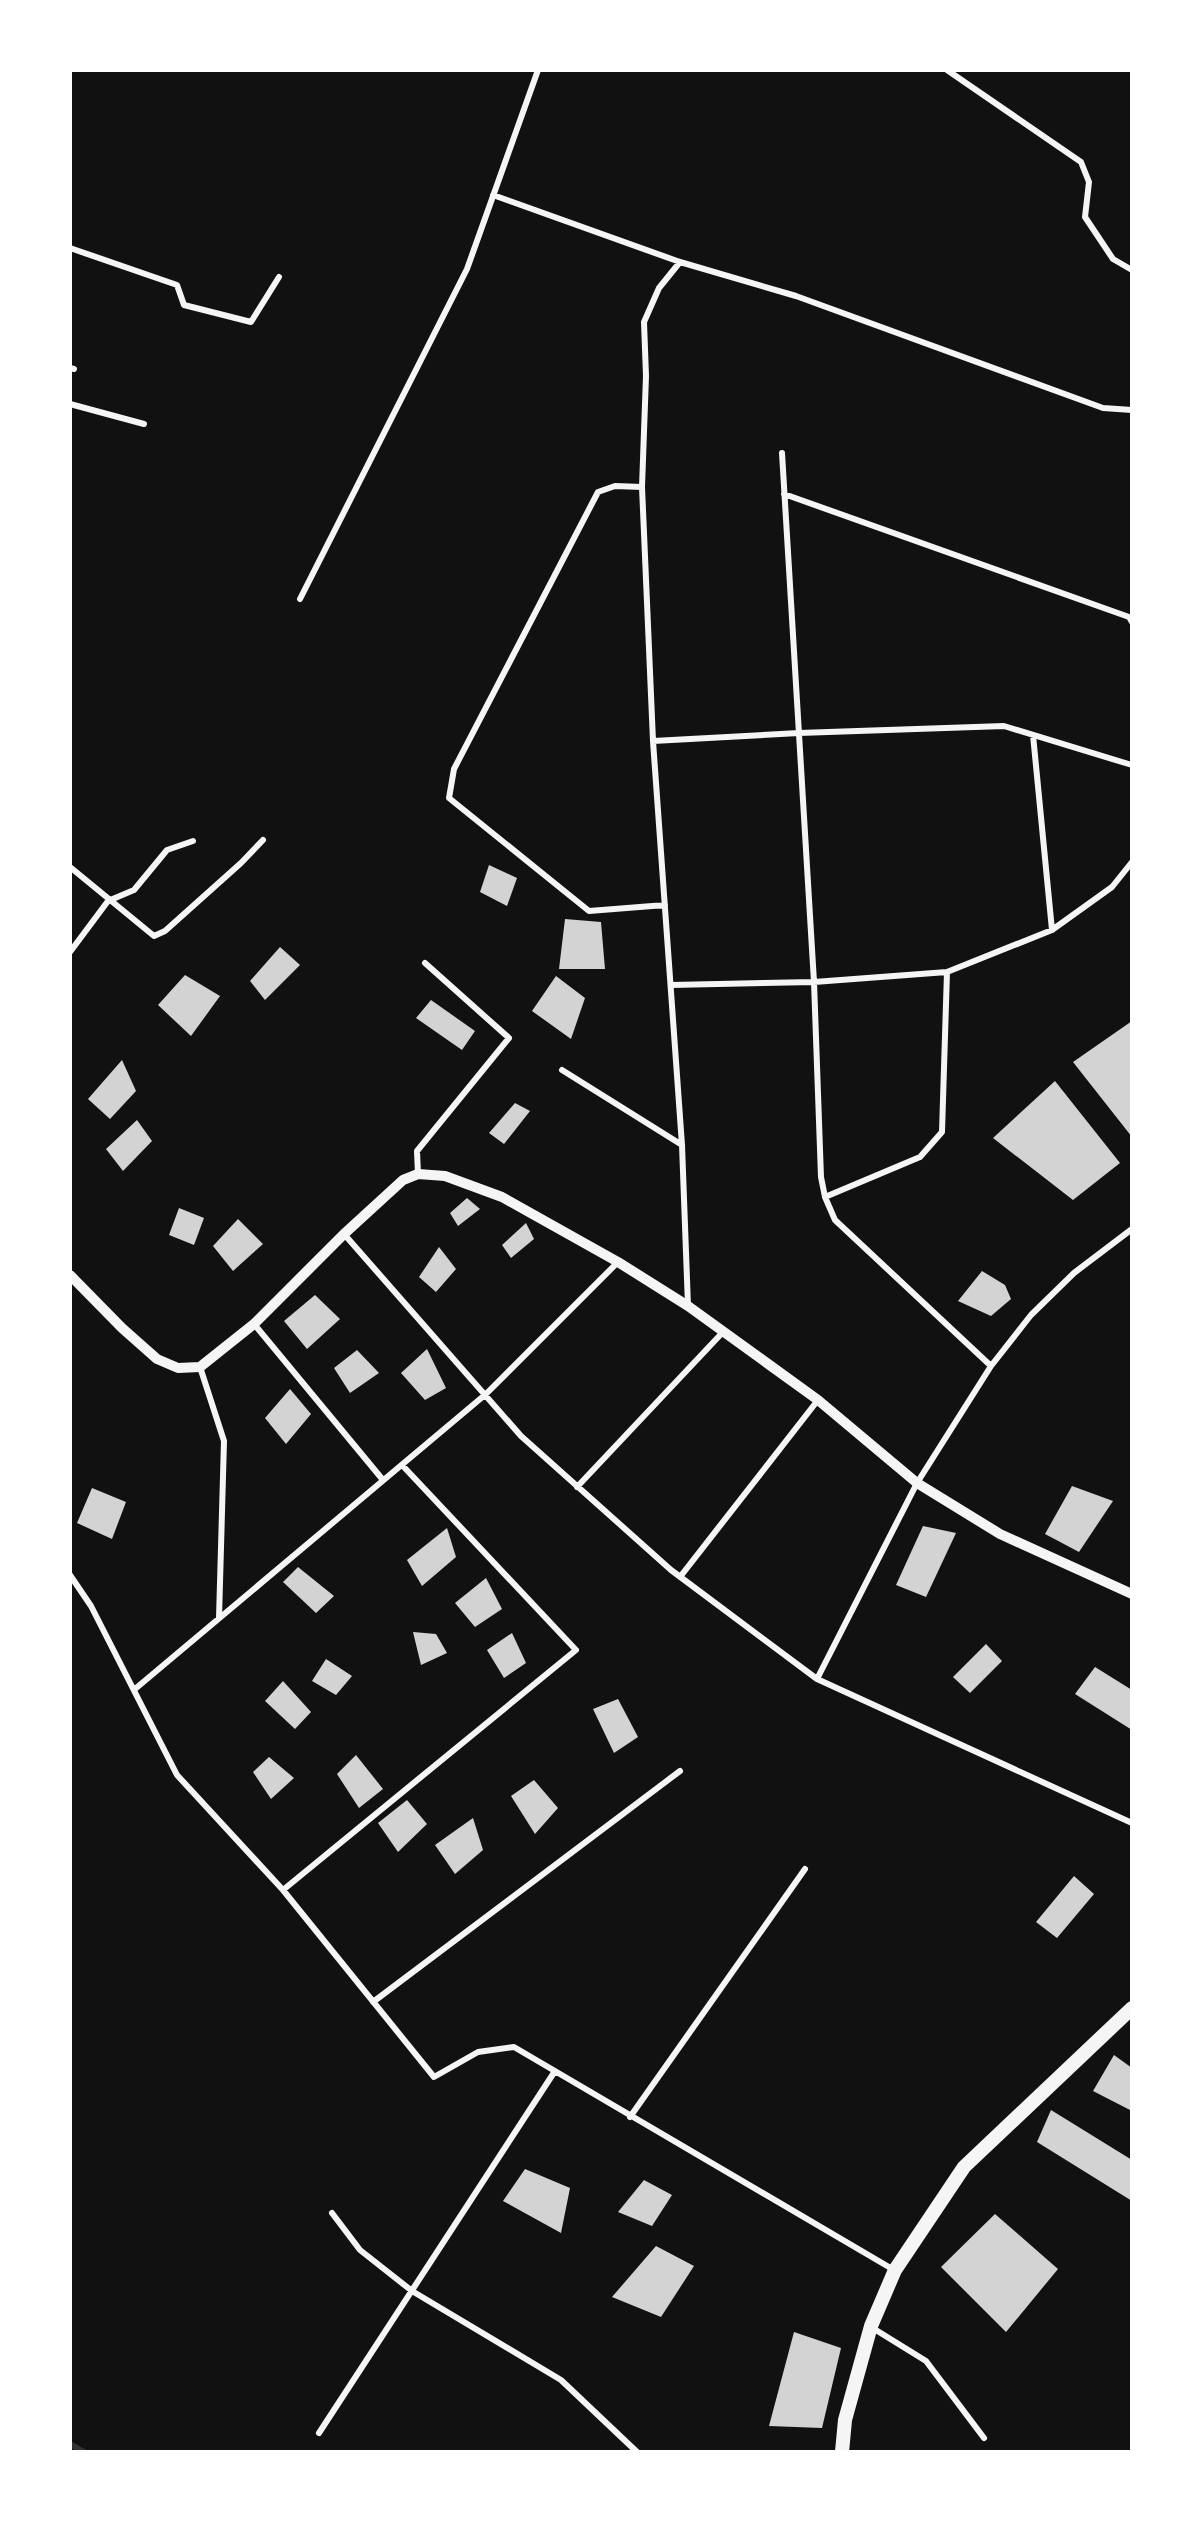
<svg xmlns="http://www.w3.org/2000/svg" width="1202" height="2522" font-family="'Crimson Pro',serif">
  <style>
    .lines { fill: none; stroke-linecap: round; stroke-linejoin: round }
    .stream { stroke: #333; stroke-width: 6 }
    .building { fill: #d3d3d3 }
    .minor { stroke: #f5f5f5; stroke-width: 6 }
    .tertiary { stroke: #f5f5f5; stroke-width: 10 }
    .primary { stroke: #f5f5f5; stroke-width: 14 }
  </style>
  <rect width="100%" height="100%" fill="#111"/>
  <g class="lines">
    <path class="stream" d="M70,2444L84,2452"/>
  </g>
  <path class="building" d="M489,865L517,878L507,906L480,892Z
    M565,919L601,922L605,969H559Z
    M280,947L300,965L265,1000L250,981Z
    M185,975L220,996L191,1036L158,1005Z
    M556,976L585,998L571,1039L532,1011Z
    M431,1000L475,1031L462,1050L416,1018Z
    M1132,1021V1137L1073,1062Z
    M122,1060L136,1091L110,1119L88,1099Z
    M1055,1081L1120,1163L1073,1200L993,1138Z
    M515,1103L530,1111L504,1144L489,1133Z
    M137,1120L152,1141L123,1171L106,1149Z
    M467,1198L480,1209L458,1226L450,1213Z
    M179,1208L204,1218L194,1245L169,1235Z
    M238,1219L263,1244L233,1271L213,1246Z
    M526,1223L534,1239L511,1258L502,1245Z
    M439,1247L456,1269L436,1292L419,1277Z
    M982,1271L1005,1285L1011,1299L991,1316L958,1301Z
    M315,1295L340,1319L307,1349L284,1321Z
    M427,1349L446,1388L425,1400L401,1373Z
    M357,1350L379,1373L350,1393L334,1368Z
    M290,1389L311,1414L286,1444L265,1418Z
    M1072,1486L1113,1501L1079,1552L1045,1534Z
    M92,1488L126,1502L112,1539L77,1523Z
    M923,1526L956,1533L926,1597L896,1585Z
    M447,1528L456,1557L422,1586L407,1560Z
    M298,1567L334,1596L316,1613L283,1582Z
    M486,1578L502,1609L475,1627L455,1603Z
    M413,1632L436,1634L447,1653L421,1665Z
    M512,1633L526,1663L504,1678L487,1650Z
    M986,1644L1002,1661L970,1693L953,1677Z
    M326,1659L352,1676L336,1695L312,1681Z
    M1095,1667L1132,1690V1730L1075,1694Z
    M283,1681L311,1712L295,1729L265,1701Z
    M618,1699L638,1737L614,1753L593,1709Z
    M356,1755L383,1789L359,1808L337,1774Z
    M269,1757L294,1778L271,1799L253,1772Z
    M534,1780L558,1808L535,1834L511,1796Z
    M407,1800L427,1824L398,1852L378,1823Z
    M473,1818L483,1850L455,1874L435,1845Z
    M1074,1876L1094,1894L1057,1938L1036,1922Z
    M1114,2055L1132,2068V2111L1093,2091Z
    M1051,2110L1132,2160V2201L1037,2142Z
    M525,2169L570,2188L561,2233L503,2201Z
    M644,2180L672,2195L652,2226L618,2212Z
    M995,2214L1058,2269L1006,2332L941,2267Z
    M656,2246L694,2266L661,2317L612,2297Z
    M794,2332L841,2348L822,2428L769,2426Z"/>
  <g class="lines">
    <path class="minor" d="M947,70L1081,162L1089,182L1085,217L1113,259L1132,270
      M493,195L680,262L796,296L1103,408L1132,410
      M70,248L177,285L184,305L251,322L279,277
      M680,262L659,288L644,322L646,376L642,487L653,741L682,1145L688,1306
      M70,368L74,369
      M70,404L144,424
      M782,453L814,982L821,1177L825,1197L835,1220L991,1366
      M642,487L615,486L598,492L454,769L449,798L589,911L665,905
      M784,494L1129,617L1132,622
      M300,599L467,269L538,70
      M1033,735L1052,930
      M653,741L799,733L1004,726L1132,765
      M70,867L154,936L165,931L241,863L263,840
      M70,952L108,901L134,890L167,850L193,841
      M671,985L814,982L947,972L1052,930L1112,887L1132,862
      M562,1070L682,1145
      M418,1174L417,1151L509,1038L425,963
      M825,1197L920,1157L942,1132L947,972
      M344,1234L521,1436L671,1570L817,1679L1132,1823
      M254,1324L383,1480
      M200,1367L224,1441L219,1618
      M577,1487L723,1332
      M70,1575L91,1606L177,1775L283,1890L434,2077L478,2052L514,2047L894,2270
      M680,1577L818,1400
      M817,1679L917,1483L991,1366L1031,1315L1074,1273L1132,1229
      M135,1689L486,1394L618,1262
      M283,1890L576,1650L402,1465
      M373,2002L680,1771
      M630,2117L805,1869
      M332,2213L360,2250L412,2291L561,2380L637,2452
      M871,2327L926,2361L984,2438
      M319,2433L555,2071"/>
    <path class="tertiary" d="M70,1275L122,1328L157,1359L178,1368L200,1367L254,1324L344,1234L403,1180L418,1174L445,1176L502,1197L618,1262L688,1306L818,1400L917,1483L1000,1534L1132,1594"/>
    <path class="primary" d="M842,2452L845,2420L871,2326L895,2270L964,2167L1132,2008"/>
  </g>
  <rect width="1202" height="2522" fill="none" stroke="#ffffff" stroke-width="144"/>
</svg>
